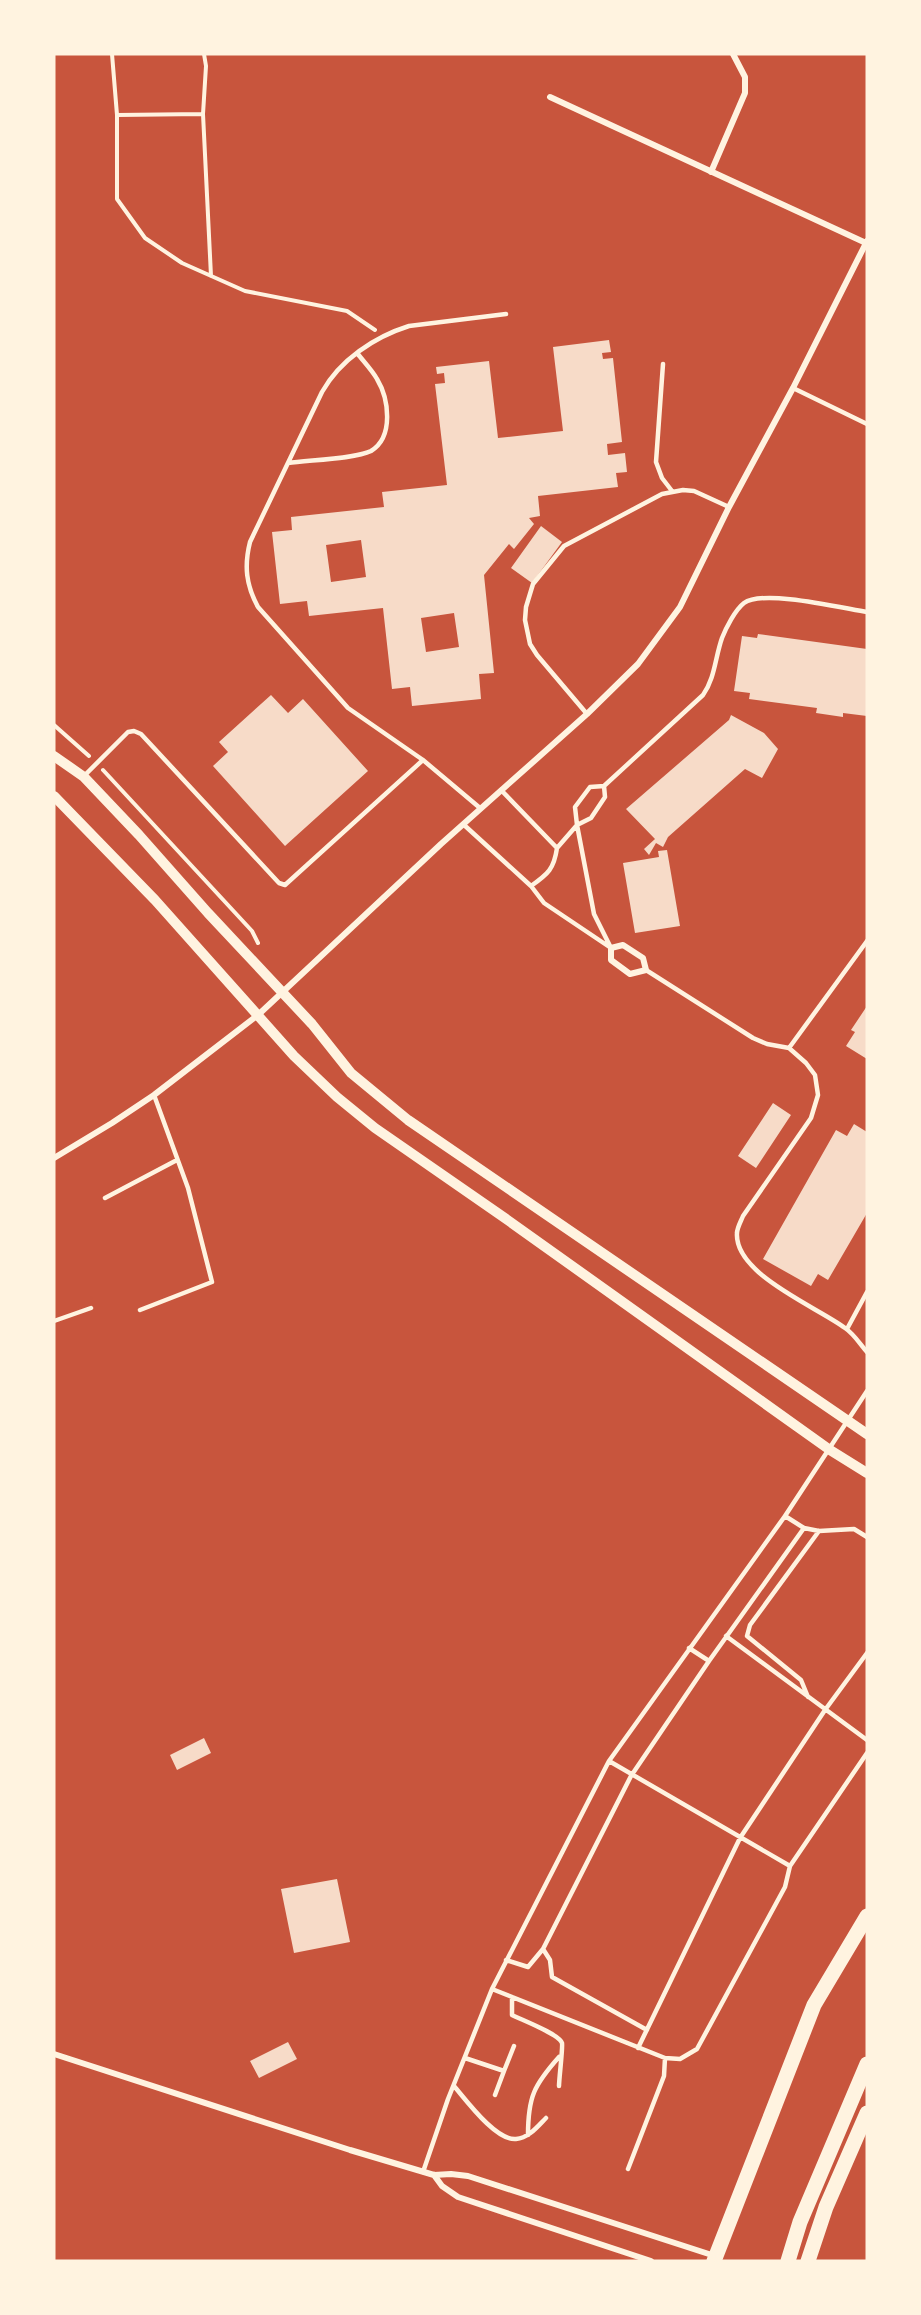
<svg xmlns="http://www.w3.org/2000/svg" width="921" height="2315" font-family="Jost,sans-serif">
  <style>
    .building { fill: #f7dbc8; fill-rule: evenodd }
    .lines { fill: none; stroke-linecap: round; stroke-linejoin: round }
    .path { stroke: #fff3e0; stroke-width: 4 }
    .service { stroke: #fff3e0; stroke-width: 4.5 }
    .minor { stroke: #fff3e0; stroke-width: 6 }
    .tertiary { stroke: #fff3e0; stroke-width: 10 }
    .primary { stroke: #fff3e0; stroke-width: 15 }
  </style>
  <rect width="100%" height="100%" fill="#c8553d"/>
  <path class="building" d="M609,340L611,352L602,353L603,359L613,358L622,442L607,444L608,455L625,453L627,472L616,473L618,487L538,496L540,516L529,518L534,524L514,549L509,544L484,575L494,673L479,674L481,699L412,706L410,687L392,689L383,608L309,616L307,601L280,604L272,532L292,530L291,517L384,507L382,492L447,485L435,384L445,383L444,373L437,374L436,367L489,361L498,438L563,431L553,347ZM361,540L366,577L331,582L326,545ZM454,613L459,647L426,652L421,618Z
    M541,526L562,542L532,583L511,568Z
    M758,634L867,649V716L843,713V717L816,713L817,708L749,699L750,693L734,691L742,636L757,638Z
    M271,695L288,713L303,699L368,771L285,846L213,766L228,752L219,742Z
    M731,715L764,733L778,749L762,778L745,769L668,837L663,847L656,843L649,855L644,849L655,839L626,809L729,720Z
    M667,850L680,926L635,933L623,863L659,857L658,851Z
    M867,1006V1059L846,1046L855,1032L851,1030Z
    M773,1103L791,1115L756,1168L738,1156Z
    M854,1124L867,1132V1213L828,1280L818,1274L811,1286L763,1259L836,1130L847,1136Z
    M204,1738L211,1753L177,1770L170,1755Z
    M337,1879L350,1942L294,1953L281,1889Z
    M288,2042L297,2059L259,2078L250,2061Z"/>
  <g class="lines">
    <path class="path" d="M112,54L117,115V199L145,238L182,263L245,291L347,311L375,330
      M204,54L206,66L203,114L211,276
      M117,115L203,114
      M54,725L89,756
      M103,770L252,931L258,943"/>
    <path class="service" d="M663,364L656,462L662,478L672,491
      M793,388L867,424
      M288,463C308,460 355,459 371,451C394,437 389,399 377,379C372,370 364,362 357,353
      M587,714L537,655L530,644L525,620L526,607L533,584L564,546L662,494L683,490L694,491L729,507
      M84,776L128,732L134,731L141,734L279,883L285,885L423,760
      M604,786L703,695C715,678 715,658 722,638C726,628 735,610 744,603C763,589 842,608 867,612
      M604,786L605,797L591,818L577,825L575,807L590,787Z
      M480,808L423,760L348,708L258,607C246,585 244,566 250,542L322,392C340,360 374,337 409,326L506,314
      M463,824L531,886C548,874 554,869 557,848L501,790
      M531,886L544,903L611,948L594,914L577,825L557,848
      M646,970L753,1038L767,1044L789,1048L867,941
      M789,1048L806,1063L815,1075L818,1095L811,1118L743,1216C741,1221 737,1228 737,1233C734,1274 817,1307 845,1328C854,1334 860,1344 867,1352
      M105,1198L177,1160
      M140,1310L212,1282L188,1188L154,1095
      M54,1321L91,1308
      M847,1329L867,1292
      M867,1391L785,1516L804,1528L819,1531L854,1529L867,1537
      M785,1516L609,1761L790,1866L867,1753
      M726,1636L867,1740
      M689,1648L709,1661L804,1528
      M808,1697L801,1680L747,1636L750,1625L819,1531
      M543,1949L631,1776L709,1661
      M506,1960L528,1967L543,1949L550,1960L552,1977L647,2030
      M492,1989L665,2058L680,2059L697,2049L785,1887L790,1866
      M512,1997V2015C522,2020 559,2034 562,2043C563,2047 559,2079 559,2086
      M638,2048L740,1838L825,1710L867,1653
      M465,2058L504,2071L495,2095
      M504,2071L514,2046
      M454,2086C466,2100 496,2141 516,2139C529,2138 538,2126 546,2118
      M528,2135C528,2097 534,2085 559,2057
      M628,2169L664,2076L665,2058
      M423,2172L448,2099L492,1989L609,1761"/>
    <path class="minor" d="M550,97L866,243
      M711,172L745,93V77L733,54
      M623,945L643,958L646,970L630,974L611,960V948Z
      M54,1158L112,1123L154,1095L258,1015L441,844L587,714L638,664L680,607L729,507L793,388L867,241
      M54,2054L350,2150L434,2175L451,2174L468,2176L715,2256
      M434,2175L442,2186L458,2197L651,2261"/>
    <path class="tertiary" d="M54,756L84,777L139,835L208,913L312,1024L351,1073L408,1120L867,1434
      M54,796L155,900L294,1056L337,1097L375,1128L509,1221L830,1450L867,1473"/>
    <path class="primary" d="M714,2261L814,2005L867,1916
      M788,2261L800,2222L867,2064
      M808,2261L826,2207L867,2113"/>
  </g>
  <rect width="921" height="2315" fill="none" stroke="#fff3e0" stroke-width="111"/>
</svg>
